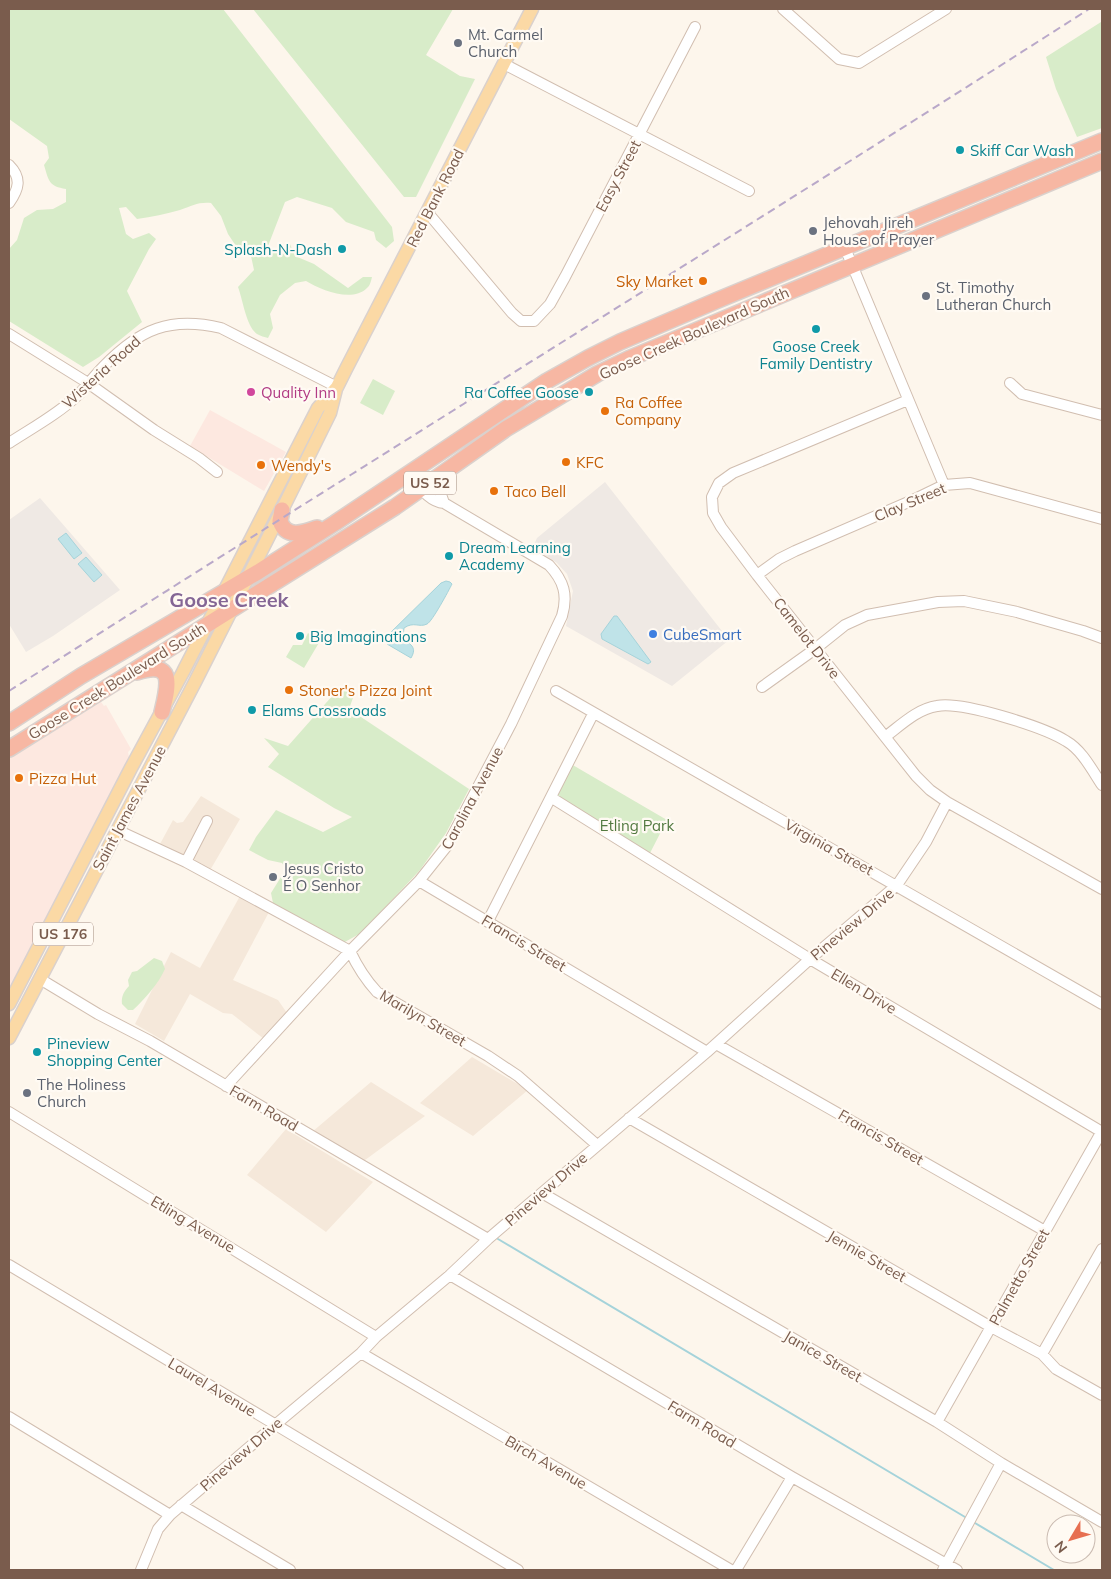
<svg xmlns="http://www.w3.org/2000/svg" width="1111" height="1579" font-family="Mulish,sans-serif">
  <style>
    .residential { fill: #f5e8da }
    .commercial { fill: #fde8e0 }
    .industrial { fill: #efe9e4 }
    .green { fill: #d8ecc9 }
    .water { fill: #bfe3e8; stroke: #a5d3da }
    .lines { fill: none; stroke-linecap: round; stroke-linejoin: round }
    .stream { stroke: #a5d3da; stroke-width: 2 }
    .minor-casing { stroke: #d1beb0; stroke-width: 12 }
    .major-casing { stroke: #dad1cd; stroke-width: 15 }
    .highway-casing { stroke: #dad1cd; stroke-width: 18 }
    .minor { stroke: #fff; stroke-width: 10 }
    .major { stroke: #fbd9a5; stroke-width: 12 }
    .highway { stroke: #f7b7a3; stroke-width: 15 }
    .rail { stroke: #b9a8c9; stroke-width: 2; stroke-dasharray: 8 5; stroke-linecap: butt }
    .worship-dot { fill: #6b7280; stroke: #fffaf3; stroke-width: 2 }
    .culture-dot { fill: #0f9aa8; stroke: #fffaf3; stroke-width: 2 }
    .food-dot { fill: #e8710a; stroke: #fffaf3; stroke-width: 2 }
    .hotel-dot { fill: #d1479c; stroke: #fffaf3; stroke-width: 2 }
    .shop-dot { fill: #3f7fe0; stroke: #fffaf3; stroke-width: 2 }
    .labels { text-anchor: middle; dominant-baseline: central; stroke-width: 4.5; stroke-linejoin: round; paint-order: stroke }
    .shield { fill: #fffaf3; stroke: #a28b7f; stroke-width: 1 }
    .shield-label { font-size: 14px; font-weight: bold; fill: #7a5c4d }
    .worship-label { font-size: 15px; fill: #5b616d; stroke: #fffaf3; text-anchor: start }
    .culture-label { font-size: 15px; fill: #0d838f; stroke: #fffaf3; text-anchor: start }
    .street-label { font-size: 15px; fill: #7a5c4d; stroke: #fffaf3 }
    .food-label { font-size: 15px; fill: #c56008; stroke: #fffaf3; text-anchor: start }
    .hotel-label { font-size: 15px; fill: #b23c85; stroke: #fffaf3; text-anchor: start }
    .shop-label { font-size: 15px; fill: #366cbe; stroke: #fffaf3; text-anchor: start }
    .park-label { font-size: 15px; fill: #537a41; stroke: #fffaf3 }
    .district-label { font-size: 20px; font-weight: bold; fill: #846695; stroke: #fffaf3 }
  </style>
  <rect width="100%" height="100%" fill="#fdf6ec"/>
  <path class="residential" d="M201,796L240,819L209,872L160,844L173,820L177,823L183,822Z
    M240,896L269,912L233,980L278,1000L287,1013L264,1039L232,1014L223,1013L190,994L164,1041L135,1024L171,952L200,968Z
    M472,1057L528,1090L473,1136L420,1103Z
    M371,1082L425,1116L361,1163L312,1132Z
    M286,1129L373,1182L326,1232L247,1175Z"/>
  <path class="commercial" d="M210,410L286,452L264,491L190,446Z
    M101,702L104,706L106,705L131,749L128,752L129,757L9,990V759Z"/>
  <path class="industrial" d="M605,482L729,640L672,686L566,626L573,591L567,574L557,563L533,547L537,538Z
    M40,498L120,590L53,636L26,652L9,624V520Z"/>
  <path class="green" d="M9,9H223L392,227L394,241L386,248L376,240L374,232L346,222L332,208L297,197L285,202L268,246L274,251L283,250L290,244L295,256L314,264L348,288L363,277H372C371,281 370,286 367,288C352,303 321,290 306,281L295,283L280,295L270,314L273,328L268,338C265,337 260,336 257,334C246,326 243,300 238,287L254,270L251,256L238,249L228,234L221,216L211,203C197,202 193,206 180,210C166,214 152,217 137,219L126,207L119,208L126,234L133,239L149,233L156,239L149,249L127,291L142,322L99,357L83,367L9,321V249L17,240L24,218L37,210L53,209L66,202V189C49,186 49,182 44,165L49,158L47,146L9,119Z
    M253,9H453L426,55L460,76L475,79L416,197H404Z
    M1101,22L1102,128L1077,137L1056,89L1046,57Z
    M373,379L395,391L383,415L360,403Z
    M308,633L320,641L304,668L286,657L293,645H302Z
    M341,686L354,695L349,709L469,789L446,833L420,870L361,933L343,943L273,903L271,893L286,869L282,863L268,860L249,850L256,837L276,810L323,832L352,817L334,808L268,767L279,754L264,738L288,746Z
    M571,764L667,820L649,855L556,795Z
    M154,958L162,961L165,969C159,983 144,1000 133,1010H128L122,1004C121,997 124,991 129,986L128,980L132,972L137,971Z"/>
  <path class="water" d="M66,533L82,553L74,559L58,539Z
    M86,557L102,575L94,582L78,564Z
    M446,581L450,582L452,584C449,590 432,622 427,624C419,628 414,621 404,628L403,637C409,645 418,646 411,658L387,644L385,639L387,636L441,583Z
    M614,616H617L651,662L648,664L602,639L601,634Z"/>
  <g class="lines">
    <path class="stream" d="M498,1239L965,1517
      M975,1523L1054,1570"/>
    <defs>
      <path id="minor" d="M783,9L839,59L859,63L946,9
        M504,64L749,191
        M9,165C22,178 19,189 9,203
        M428,213L512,313L521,321H534L550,304L565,277L695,27
        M845,248L944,485
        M9,334L88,383L154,430L199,458L217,472
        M1010,383L1022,394L1102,415
        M908,400L733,473L719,483L712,497L713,513L721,527L757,575L916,776L930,790L947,802L1102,889
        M9,443C32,428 58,414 78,395C87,386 95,375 104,366C140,329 170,316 221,328L337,387
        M437,478L438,486L444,503
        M757,575L779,559L795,551L913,500L944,485L970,483L1102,519
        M762,687L815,649L845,625L867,615L938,602L964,601L1017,612L1083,631L1102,638
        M556,691L1102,1004
        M885,737C901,725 917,709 937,706C962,701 1044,727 1066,741C1082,750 1092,770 1102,785
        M552,798L810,959L1102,1132
        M117,830L186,862L350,951C357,966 365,979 377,992L488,1056L518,1076L597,1145
        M186,862L207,821
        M419,881L707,1052
        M488,921L593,714
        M39,980L45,982L98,1014L150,1041L488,1239
        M716,1044L1045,1231
        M226,1086L350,951L419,881L447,846L511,724L562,616C568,595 564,581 549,565L444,503C429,502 417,485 410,473
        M9,1112L376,1337
        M629,1118L991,1327L1042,1354L1056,1369L1102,1395
        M542,1193L937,1422L1001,1463L1102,1522
        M9,1265L518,1570
        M450,1275L792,1477L957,1570
        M361,1353L731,1570
        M1042,1354L1102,1249
        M9,1417L170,1515
        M937,1422L1102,1131
        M181,1505L290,1570
        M141,1570L158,1529L170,1515L275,1425L361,1353L376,1337L450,1275L488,1239L707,1052L810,959L897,885L926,842L947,802
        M736,1570L792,1477
        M943,1570L1001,1463"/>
      <path id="major" d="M9,1004L131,768L183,672L301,441L318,408L337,387L346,369L532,9
        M9,1038L195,682L282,510L330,413L336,389"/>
      <path id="highway" d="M282,510L280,521C286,539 303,533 317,528
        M137,672C176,659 168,687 162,712
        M9,723L81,676L258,572L335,523L547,381L588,358L620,342L718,300L1102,141
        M9,749L395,507L507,428L597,374L628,359L724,319L1102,161"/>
    </defs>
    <use href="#minor" class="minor-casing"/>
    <use href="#major" class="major-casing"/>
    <use href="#highway" class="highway-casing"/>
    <use href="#minor" class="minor"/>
    <use href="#major" class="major"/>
    <use href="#highway" class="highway"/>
    <path class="rail" d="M9,691C368,462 730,239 1089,9"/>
  </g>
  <g class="worship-dot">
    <circle cx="458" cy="43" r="5"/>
    <circle cx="813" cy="231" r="5"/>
    <circle cx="926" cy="296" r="5"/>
    <circle cx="273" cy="877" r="5"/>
    <circle cx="27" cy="1093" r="5"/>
  </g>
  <g class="culture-dot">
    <circle cx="960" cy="150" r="5"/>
    <circle cx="342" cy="249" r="5"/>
    <circle cx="816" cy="329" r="5"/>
    <circle cx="589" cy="392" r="5"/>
    <circle cx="449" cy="556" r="5"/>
    <circle cx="300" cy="636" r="5"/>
    <circle cx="252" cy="710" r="5"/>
    <circle cx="37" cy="1052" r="5"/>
  </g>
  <g class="food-dot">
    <circle cx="703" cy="281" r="5"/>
    <circle cx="605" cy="411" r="5"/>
    <circle cx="566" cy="462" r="5"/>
    <circle cx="261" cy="465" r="5"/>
    <circle cx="494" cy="491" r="5"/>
    <circle cx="289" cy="690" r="5"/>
    <circle cx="19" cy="778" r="5"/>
  </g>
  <circle class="hotel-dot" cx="251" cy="392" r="5"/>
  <circle class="shop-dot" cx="653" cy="634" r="5"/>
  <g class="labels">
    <g class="shield">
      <rect x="404" y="471.5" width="52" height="23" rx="4"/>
      <rect x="33" y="922.5" width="60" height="23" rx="4"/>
    </g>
    <g class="shield-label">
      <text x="430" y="483">US 52</text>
      <text x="63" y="934">US 176</text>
    </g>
    <g class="worship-label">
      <text x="468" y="34">Mt. Carmel<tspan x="468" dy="17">Church</tspan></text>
      <text x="823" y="222">Jehovah Jireh<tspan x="823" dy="17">House of Prayer</tspan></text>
      <text x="936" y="287">St. Timothy<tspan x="936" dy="17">Lutheran Church</tspan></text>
      <text x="283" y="868">Jesus Cristo<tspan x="283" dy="17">É O Senhor</tspan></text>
      <text x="37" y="1084">The Holiness<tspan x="37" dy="17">Church</tspan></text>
    </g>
    <g class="culture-label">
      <text x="970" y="150">Skiff Car Wash</text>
      <text x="332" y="249" text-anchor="end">Splash-N-Dash</text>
      <text x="816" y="346" text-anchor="middle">Goose Creek<tspan x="816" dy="17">Family Dentistry</tspan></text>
      <text x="579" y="392" text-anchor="end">Ra Coffee Goose</text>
      <text x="459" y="547">Dream Learning<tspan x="459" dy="17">Academy</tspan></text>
      <text x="310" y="636">Big Imaginations</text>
      <text x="262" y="710">Elams Crossroads</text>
      <text x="47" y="1043">Pineview<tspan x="47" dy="17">Shopping Center</tspan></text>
    </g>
    <g class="street-label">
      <text transform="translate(618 176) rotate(-62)">Easy Street</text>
      <text transform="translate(435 198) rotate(-63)">Red Bank Road</text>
      <text transform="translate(694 333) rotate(-24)">Goose Creek Boulevard South</text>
      <text transform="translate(101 372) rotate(-42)">Wisteria Road</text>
      <text transform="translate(910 502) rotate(-23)">Clay Street</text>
      <text transform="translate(807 638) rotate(52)">Camelot Drive</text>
      <text transform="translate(117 681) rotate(-32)">Goose Creek Boulevard South</text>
      <text transform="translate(472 798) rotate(-62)">Carolina Avenue</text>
      <text transform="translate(129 808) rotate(-62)">Saint James Avenue</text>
      <text transform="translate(829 847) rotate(29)">Virginia Street</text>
      <text transform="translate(852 924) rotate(-40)">Pineview Drive</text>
      <text transform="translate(524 943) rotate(31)">Francis Street</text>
      <text transform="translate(864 991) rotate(31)">Ellen Drive</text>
      <text transform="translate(423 1018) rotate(30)">Marilyn Street</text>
      <text transform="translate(264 1108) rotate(30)">Farm Road</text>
      <text transform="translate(881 1137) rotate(30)">Francis Street</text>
      <text transform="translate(546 1189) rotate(-41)">Pineview Drive</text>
      <text transform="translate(193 1224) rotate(31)">Etling Avenue</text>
      <text transform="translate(867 1256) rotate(30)">Jennie Street</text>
      <text transform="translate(1019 1277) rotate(-61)">Palmetto Street</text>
      <text transform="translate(823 1356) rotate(30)">Janice Street</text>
      <text transform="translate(212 1387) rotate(31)">Laurel Avenue</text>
      <text transform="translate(702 1424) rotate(31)">Farm Road</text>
      <text transform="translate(241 1454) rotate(-41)">Pineview Drive</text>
      <text transform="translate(546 1462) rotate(30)">Birch Avenue</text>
    </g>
    <g class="food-label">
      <text x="693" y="281" text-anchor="end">Sky Market</text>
      <text x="615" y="402">Ra Coffee<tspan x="615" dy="17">Company</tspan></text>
      <text x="576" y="462">KFC</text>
      <text x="271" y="465">Wendy's</text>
      <text x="504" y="491">Taco Bell</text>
      <text x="299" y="690">Stoner's Pizza Joint</text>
      <text x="29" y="778">Pizza Hut</text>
    </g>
    <g class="hotel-label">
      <text x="261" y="392">Quality Inn</text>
    </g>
    <g class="shop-label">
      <text x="663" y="634">CubeSmart</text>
    </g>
    <g class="park-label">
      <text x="637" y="825">Etling Park</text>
    </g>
    <g class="district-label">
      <text x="229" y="599">Goose Creek</text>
    </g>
  </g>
  <rect width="1111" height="1579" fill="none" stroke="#7a5c4d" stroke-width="20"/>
  <g transform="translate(1071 1539) rotate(232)"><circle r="24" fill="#fffaf3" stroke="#cabbb1"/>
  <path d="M0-4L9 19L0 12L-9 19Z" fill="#e76f51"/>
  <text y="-8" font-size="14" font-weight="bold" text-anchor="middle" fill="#7a5c4d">N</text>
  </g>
</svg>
